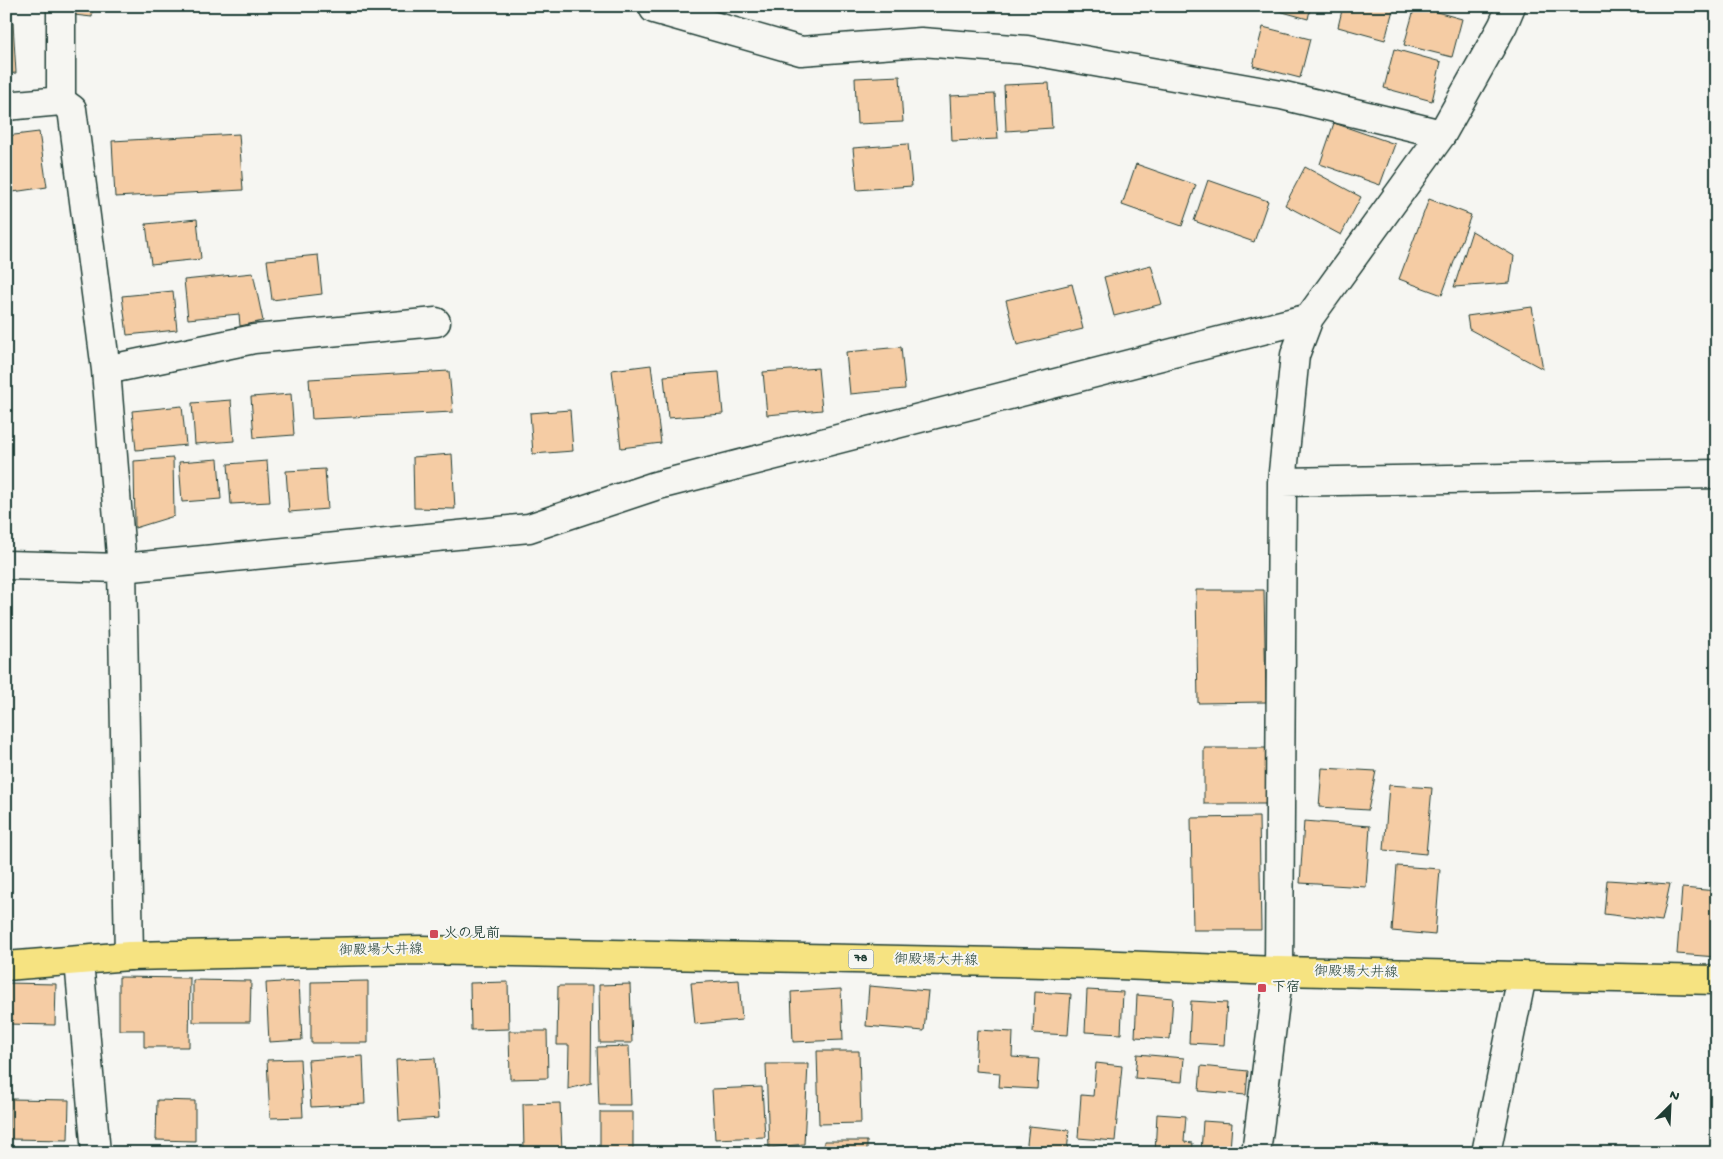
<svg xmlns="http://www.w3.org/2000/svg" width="1723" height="1159" font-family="'Gochi Hand','Klee One',sans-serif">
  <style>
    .building { fill: #f5cca4; stroke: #1f3d34 }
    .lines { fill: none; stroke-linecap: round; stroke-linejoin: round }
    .minor-casing { stroke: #1f3d34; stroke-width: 31 }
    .major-casing { stroke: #1f3d34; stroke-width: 31 }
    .minor { stroke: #f6f6f2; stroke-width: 28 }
    .major { stroke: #f6e381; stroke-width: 28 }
    .poi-dot { fill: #d1495b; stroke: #f6f6f2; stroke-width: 2 }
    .labels { text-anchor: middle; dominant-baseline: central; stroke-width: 4; stroke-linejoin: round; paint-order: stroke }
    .shield { fill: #f6f6f2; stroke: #60746d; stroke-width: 1 }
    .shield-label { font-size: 12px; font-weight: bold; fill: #1f3d34 }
    .poi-label { font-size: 14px; font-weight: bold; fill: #1f3d34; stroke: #f6f6f2; text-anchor: start }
    .street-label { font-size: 14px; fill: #1f3d34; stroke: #f6f6f2 }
  </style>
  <rect width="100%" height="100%" fill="#f6f6f2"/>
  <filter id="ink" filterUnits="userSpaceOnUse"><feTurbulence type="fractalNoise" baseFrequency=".02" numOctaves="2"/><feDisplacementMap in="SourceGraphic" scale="10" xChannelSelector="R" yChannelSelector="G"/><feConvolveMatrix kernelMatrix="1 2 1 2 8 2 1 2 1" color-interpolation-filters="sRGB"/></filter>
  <g filter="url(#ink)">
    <path class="building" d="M73,6H93L92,17L74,15Z
      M1261,6H1311L1308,19Z
      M1343,6H1394L1385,40L1338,27Z
      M1415,6L1462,19L1452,57L1404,45Z
      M6,23H13L16,73L6,74Z
      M1263,27L1310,39L1300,78L1253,66Z
      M1394,49L1441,62L1432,101L1384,88Z
      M900,76L903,122L857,124L855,78Z
      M1049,83L1052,128L1006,131L1004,85Z
      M995,94L998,139L952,141L950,96Z
      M1334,123L1395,144L1380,185L1320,164Z
      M39,132L47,187L6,193V136Z
      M239,134L243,190L115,197L112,141Z
      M908,144L912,186L857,190L853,148Z
      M1136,164L1196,185L1182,226L1122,205Z
      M1305,167L1361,197L1341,235L1285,205Z
      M1208,180L1268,201L1254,242L1194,221Z
      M1429,199L1471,215L1442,295L1399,279Z
      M197,219L201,259L151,264L146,224Z
      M1472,231L1514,256L1510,283L1454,287Z
      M318,255L322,294L272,300L267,260Z
      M1151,265L1162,304L1114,316L1104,277Z
      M253,273L263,321L240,326L239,314L188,319L184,280Z
      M1072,284L1083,329L1017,345L1006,300Z
      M173,291L177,330L127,335L122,296Z
      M1532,307L1543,369L1469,329L1467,316Z
      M901,347L905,389L850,394L846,352Z
      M651,365L661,443L621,448L612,370Z
      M818,368L822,410L767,415L763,372Z
      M449,371L453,412L312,419L309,379Z
      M719,372L723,414L668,418L664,376Z
      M291,394L294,435L254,438L251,397Z
      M231,400L234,441L195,444L192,403Z
      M182,406L186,445L136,450L132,411Z
      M570,410L573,451L533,454L530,413Z
      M452,454L455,509L414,508L413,457Z
      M173,458L174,516L135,528L134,461Z
      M218,459L221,499L182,502L179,462Z
      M267,461L270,502L231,504L228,464Z
      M325,469L328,509L289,512L286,471Z
      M1196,590H1264L1266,702L1198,703Z
      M1204,748H1266V804H1204Z
      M1322,768L1376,771L1368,810L1319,807Z
      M1389,785L1432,788L1426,854L1384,850Z
      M1259,817L1261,930H1193L1191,818Z
      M1304,821L1370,826L1366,887L1300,883Z
      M1397,866L1440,869L1435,935L1392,931Z
      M1607,880L1670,884L1662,921L1604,914Z
      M1682,888L1717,891V957L1677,954Z
      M119,977L190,978L189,1047H144V1030H119Z
      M193,980L251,981L250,1022H193Z
      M739,980L742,1020L695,1024L691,983Z
      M299,981L302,1040L269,1042L266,983Z
      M368,981V1043H311V982Z
      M508,982L509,1029L471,1030L470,983Z
      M6,983L56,984L55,1025L6,1024Z
      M630,984L632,1043H600L599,985Z
      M558,986H592L591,1083L568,1089L569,1045H557Z
      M869,986L928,991L924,1031L866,1026Z
      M841,989L843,1040L793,1042L791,992Z
      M1087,990L1123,992L1121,1034L1085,1032Z
      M1035,992L1071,994L1068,1035L1033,1033Z
      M1137,995L1173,998L1170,1039L1135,1037Z
      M1191,1001L1227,1003L1224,1045L1189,1043Z
      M977,1030L1013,1032L1012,1057L1039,1059L1037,1089L999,1087L1000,1073L975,1071Z
      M509,1031H547L548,1078L510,1079Z
      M629,1046L631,1105H599L597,1047Z
      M817,1051H859L861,1123L819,1124Z
      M1137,1054L1184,1058L1182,1082L1135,1078Z
      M363,1056L365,1104L311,1107L308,1060Z
      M435,1058L439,1118L399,1121L396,1060Z
      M300,1059L303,1117L270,1118L267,1060Z
      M1096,1063L1122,1066L1115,1141L1078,1138L1081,1095L1093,1096Z
      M766,1064H808L804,1144L769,1148Z
      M1201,1066L1248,1071L1246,1095L1199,1091Z
      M762,1087L765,1137L715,1139L712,1089Z
      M10,1099L69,1100L68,1140L9,1139Z
      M157,1100L195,1101V1141L156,1140Z
      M560,1103L562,1151H524L523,1104Z
      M600,1112H633V1151H600Z
      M1157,1114L1186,1116L1184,1142L1193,1143L1192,1153H1155Z
      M1203,1121L1232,1123L1230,1150H1238V1153H1201Z
      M1029,1126L1069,1130L1067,1153H1026Z
      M824,1141H867V1153H824Z"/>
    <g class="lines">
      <defs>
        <path id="minor" d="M61,6V101
          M654,9L801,51L921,42L1027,50L1281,95L1442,134
          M6,106L61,101L72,109L106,370L122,568L129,956
          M106,370L254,339L436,322
          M1282,482L1717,474
          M6,565L122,568L529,528L655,486L1309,318
          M79,961L96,1153
          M1256,1153L1279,971L1282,482L1295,355L1309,318L1442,134L1503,25L1511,6
          M1486,1153L1522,976"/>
        <path id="major" d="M6,966L129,956L421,950L1093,964L1279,971L1717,980"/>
      </defs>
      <use href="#minor" class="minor-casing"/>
      <use href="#major" class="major-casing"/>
      <use href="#minor" class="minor"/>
      <use href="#major" class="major"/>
    </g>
  </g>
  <g class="poi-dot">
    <rect x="429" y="929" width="10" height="10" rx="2.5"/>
    <rect x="1257" y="983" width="10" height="10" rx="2.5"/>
  </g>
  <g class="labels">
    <rect class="shield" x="848.5" y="949.5" width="25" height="19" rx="4"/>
    <g class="shield-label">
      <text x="861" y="959">78</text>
    </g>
    <g class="poi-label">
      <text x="444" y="934">火の見前</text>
      <text x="1272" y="988">下宿</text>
    </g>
    <g class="street-label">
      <text transform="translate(381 951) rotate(-1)">御殿場大井線</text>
      <text transform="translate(936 961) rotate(1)">御殿場大井線</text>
      <text transform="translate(1356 973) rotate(1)">御殿場大井線</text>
    </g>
  </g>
  <rect width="1723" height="1159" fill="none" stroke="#f6f6f2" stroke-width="25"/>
  <rect x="12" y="12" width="1698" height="1134" fill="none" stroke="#1f3d34" stroke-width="2" filter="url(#ink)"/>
  <g transform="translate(1670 1106) rotate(24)" stroke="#f6f6f2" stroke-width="4" paint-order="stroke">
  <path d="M0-4L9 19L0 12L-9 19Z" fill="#1f3d34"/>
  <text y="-8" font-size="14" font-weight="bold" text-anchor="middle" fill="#1f3d34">N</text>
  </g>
</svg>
